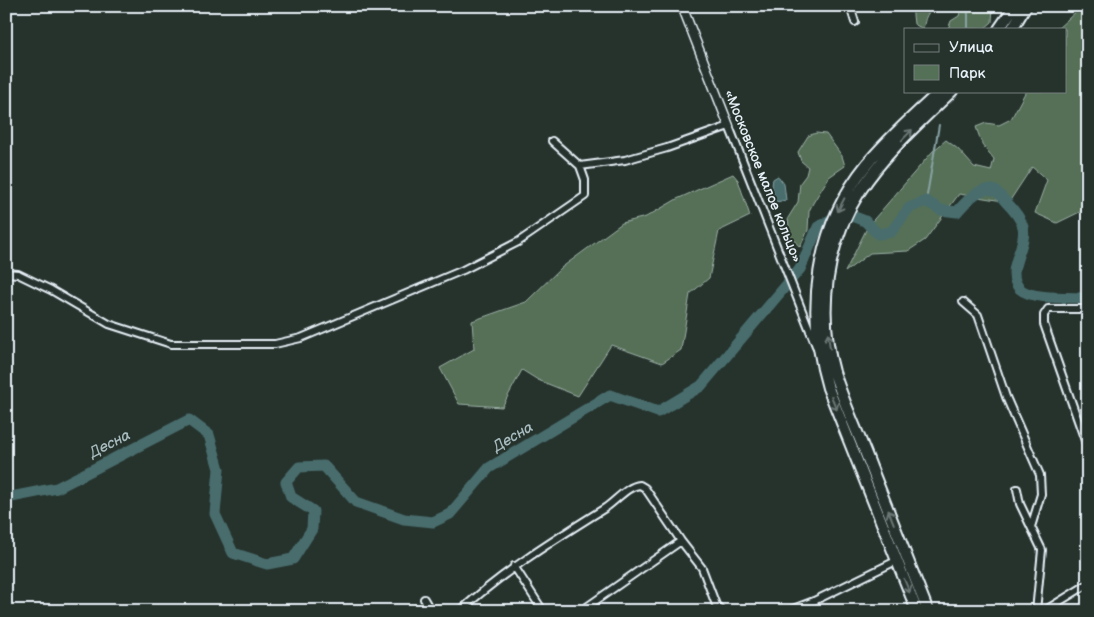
<svg xmlns="http://www.w3.org/2000/svg" width="1094" height="617" font-family="'Balsamiq Sans',sans-serif">
  <style>
    .green { fill: #547057; stroke: #9eb0a8 }
    .water { fill: #496d6d; stroke: #89a2a5 }
    .lines { fill: none; stroke-linecap: round; stroke-linejoin: round }
    .stream { stroke: #89a2a5; stroke-width: 2 }
    .river { stroke: #496d6d; stroke-width: 11 }
    .minor-casing { stroke: #e8f1f8; stroke-width: 10 }
    .tertiary-casing { stroke: #e8f1f8; stroke-width: 11 }
    .trunk-casing { stroke: #e8f1f8; stroke-width: 14 }
    .minor { stroke: #26332d; stroke-width: 6 }
    .tertiary { stroke: #26332d; stroke-width: 8 }
    .trunk { stroke: #26332d; stroke-width: 10 }
    .oneway { stroke: #6a7674 }
    .labels { text-anchor: middle; dominant-baseline: central; stroke-width: 4; stroke-linejoin: round; paint-order: stroke }
    .street-label { font-size: 14px; fill: #e8f1f8; stroke: #26332d }
    .water-label { font-size: 15px; font-style: italic; fill: #a8bcc0; stroke: #26332d }
  </style>
  <rect width="100%" height="100%" fill="#26332d"/>
  <filter id="ink" filterUnits="userSpaceOnUse"><feTurbulence type="fractalNoise" baseFrequency=".02" numOctaves="2"/><feDisplacementMap in="SourceGraphic" scale="10" xChannelSelector="R" yChannelSelector="G"/><feConvolveMatrix kernelMatrix="1 2 1 2 8 2 1 2 1" color-interpolation-filters="sRGB"/></filter>
  <g filter="url(#ink)">
    <path class="green" d="M912,6H938V7C925,13 926,17 923,29L914,24Z
      M962,6H993L992,22L984,29H948L951,21L959,16Z
      M1078,6H1088V208L1057,223L1035,213L1047,180L1032,167L1009,202L959,194L925,240L908,251L870,253L845,272L868,226L933,151L946,140L958,149L974,167L991,171L994,159L982,144L976,127L986,123L999,125L1011,119L1026,91H1065V29H1057L1078,10Z
      M816,133L826,134L842,156L845,166L829,177L813,203L809,211L808,230L800,247L790,236L788,218L798,202L800,183L806,175L808,167L801,161L798,152L808,136Z
      M733,174L738,180L750,216L719,231L709,278L690,294L681,350L662,363L611,345L578,396L538,380L522,370L502,407L459,404L440,368L474,349L472,321L526,302L561,268L622,223L646,217L677,199Z"/>
    <path class="water" d="M778,176L784,184L786,200L776,202C773,194 771,187 773,179Z"/>
    <g class="lines">
      <path class="stream" d="M966,6L968,14V29
        M926,201L939,125"/>
      <path class="river" d="M6,498L57,488L189,420L209,435L219,469L215,514L233,553L267,564L293,559L312,529L313,511L291,497L286,482L299,467L324,466L356,502L404,519L433,522L450,514L489,468L610,395L658,412L701,386L800,269L818,227L830,220L852,216L865,221L878,234L891,232L909,208L926,201L941,210L957,212C965,203 980,184 995,191C999,192 1003,199 1006,202C1012,208 1021,219 1023,227C1028,247 1003,271 1020,289C1032,300 1072,297 1088,298"/>
      <defs>
        <path id="minor" d="M850,6L855,22
          M6,21L7,6
          M552,141L580,166L625,160L667,148L729,126L816,346
          M6,273L18,274L51,290L109,324L171,344H275L301,338L463,270L518,242L585,196V180L580,166
          M963,302L978,315L1006,397L1040,475L1041,494L1031,527
          M1088,309H1048L1044,315V324L1088,449
          M1017,489L1020,504L1042,550L1036,611
          M514,566L543,611
          M424,599L431,611
          M460,611C505,570 554,540 605,508C616,501 627,486 640,485L645,488L681,541L702,568L716,605L722,611
          M581,611L681,541
          M788,611L814,601L896,561
          M1044,611L1088,584"/>
        <path id="tertiary" d="M682,6L729,126"/>
        <path id="trunk" d="M999,29L1015,6
          M1012,29L1026,6
          M917,611L828,388C805,311 815,228 867,164C888,138 915,115 940,91
          M928,611C909,563 890,515 871,467C859,435 844,404 834,372C817,311 826,244 860,191C885,153 920,122 952,91"/>
      </defs>
      <use href="#minor" class="minor-casing"/>
      <use href="#tertiary" class="tertiary-casing"/>
      <use href="#trunk" class="trunk-casing"/>
      <use href="#minor" class="minor"/>
      <use href="#tertiary" class="tertiary"/>
      <use href="#trunk" class="trunk"/>
    </g>
    <defs><path id="oneway-shaft" d="M-6 0H5M1.5-3L5.5 0L1.5 3" fill="none" stroke-width="1.6" stroke-linecap="round" stroke-linejoin="round" transform="scale(1.25)"/></defs>
    <g class="oneway">
      <use href="#oneway-shaft" transform="translate(907 135) rotate(-46)"/>
      <use href="#oneway-shaft" transform="translate(841 205) rotate(117)"/>
      <use href="#oneway-shaft" transform="translate(829 341) rotate(-98)"/>
      <use href="#oneway-shaft" transform="translate(834 403) rotate(68)"/>
      <use href="#oneway-shaft" transform="translate(891 517) rotate(-112)"/>
      <use href="#oneway-shaft" transform="translate(907 586) rotate(68)"/>
    </g>
  </g>
  <g class="labels">
    <g class="street-label">
      <text transform="translate(763 176) rotate(68)">«Московское малое кольцо»</text>
    </g>
    <g class="water-label">
      <text transform="translate(513 437) rotate(-31)">Десна</text>
      <text transform="translate(110 444) rotate(-27)">Десна</text>
    </g>
  </g>
  <rect width="1094" height="617" fill="none" stroke="#26332d" stroke-width="25"/>
  <rect x="12" y="12" width="1069" height="592" fill="none" stroke="#e8f1f8" stroke-width="2" filter="url(#ink)"/>
  <rect x="904" y="28" width="162" height="65" fill="#26332d" stroke="#747f7e"/>
  <rect x="914" y="44" width="25" height="8" fill="#26332d" stroke="#747f7e"/>
  <text x="949" y="52" font-size="15" fill="#e8f1f8">Улица</text>
  <rect x="914" y="65" width="25" height="15" fill="#547057" stroke="#747f7e"/>
  <text x="949" y="78" font-size="15" fill="#e8f1f8">Парк</text>
</svg>
